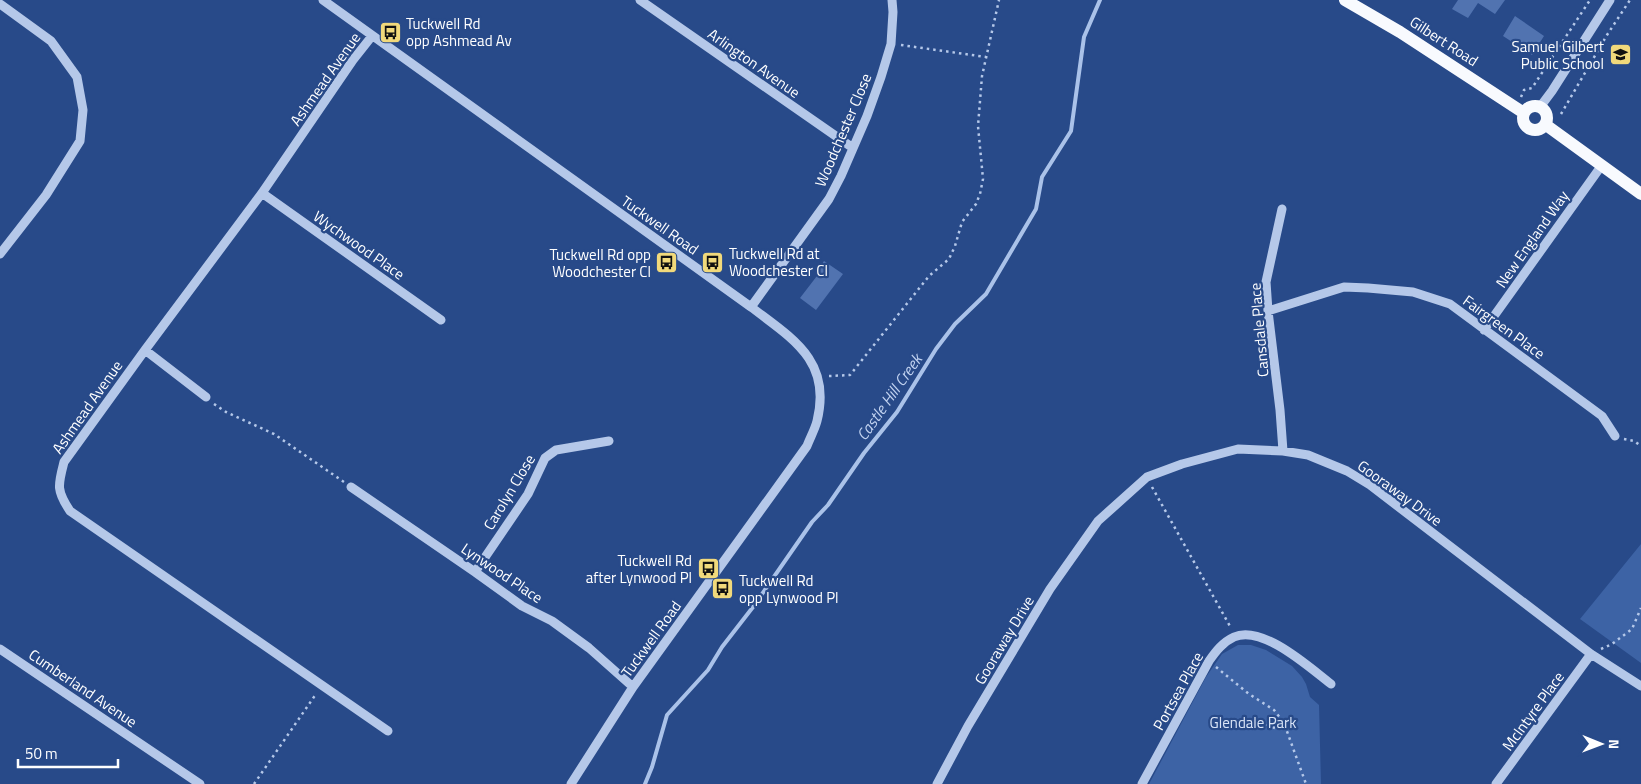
<svg xmlns="http://www.w3.org/2000/svg" width="1641" height="784" font-family="'Titillium Web',sans-serif">
  <style>
    .green { fill: #3d63a5 }
    .lines { fill: none; stroke-linecap: round; stroke-linejoin: round }
    .stream { stroke: #aac2e9; stroke-width: 4 }
    .building { fill: #5173b0 }
    .path { stroke: #b5c8e9; stroke-width: 2.5; stroke-dasharray: 2.5 4; stroke-linecap: butt }
    .minor { stroke: #b5c8e9; stroke-width: 9 }
    .major { stroke: #f8fafe; stroke-width: 12 }
    .labels { text-anchor: middle; dominant-baseline: central; stroke-width: 4.5; stroke-linejoin: round; paint-order: stroke }
    .poi-label { font-size: 15px; fill: #fff; stroke: #284a89; text-anchor: start }
    .street-label { font-size: 15px; fill: #fff; stroke: #284a89 }
    .park-label { font-size: 15px; fill: #d9e4f7; stroke: #284a89 }
    .water-label { font-size: 16px; font-style: italic; fill: #c1d2f0; stroke: #284a89 }
  </style>
  <rect width="100%" height="100%" fill="#284a89"/>
  <path class="green" d="M1641,544V663L1580,619Z
    M1238,645H1251L1266,650L1292,666L1302,677L1306,684L1310,697L1319,705L1321,784H1149L1206,677L1222,654Z"/>
  <g class="lines">
    <path class="stream" d="M645,784L652,767L667,715L708,670L722,647L753,607L812,522L828,505L864,453L897,412L936,349L955,324L986,294L1036,209L1042,177L1071,131L1084,37L1100,0"/>
  </g>
  <path class="building" d="M1458,0H1505L1495,14L1478,3L1468,18L1452,9Z
    M1515,16L1544,36L1532,55L1503,36Z
    M824,261L843,274L816,310L800,298L820,272L818,270Z"/>
  <g class="lines">
    <path class="path" d="M901,45L986,57
      M1521,97L1524,90L1532,88L1590,0
      M1561,114L1607,35L1630,0
      M829,376L850,375L929,276L949,259L955,246L962,222L976,204L980,194L983,179L978,126L982,76L999,0
      M214,404L226,412L274,434L344,482
      M1624,439L1634,441L1641,446
      M1152,487L1231,628
      M1601,649L1612,644L1632,629L1641,608
      M1216,667L1249,694L1274,710L1284,723L1306,784
      M1267,726L1268,725L1275,728L1284,723
      M254,784L316,694"/>
    <path class="minor" d="M323,0L751,307C793,339 832,361 817,421C815,429 810,438 807,446L633,687L571,784
      M640,0L853,148
      M0,4L51,41L77,77L83,110L80,141L46,195L0,254
      M372,36L353,60L262,193L145,350L64,462C58,485 56,490 70,511L388,731
      M1540,107L1552,91L1610,0
      M262,193L441,320
      M1282,209L1266,282L1268,311L1280,410L1283,451
      M751,307L829,199L841,176L867,116L881,77L891,44L893,12L892,0
      M1268,311L1344,287L1368,288L1413,292L1450,304L1602,416L1615,436
      M1484,330L1602,165
      M145,350L206,397
      M351,487L475,572L522,606L552,621L589,648L633,687
      M475,572L528,494L545,458L556,450L609,441
      M0,649L200,784
      M937,784L968,726L1050,589L1098,521L1147,477L1182,464L1238,449L1283,451L1308,455L1347,471L1370,485L1591,654L1641,686
      M1142,784L1209,661C1216,651 1223,642 1234,637C1262,624 1310,668 1331,684
      M1496,784L1591,654"/>
    <path class="major" d="M1345,0L1400,32L1524,113
      M1523 118a12 12 0 1 1 24 0a12 12 0 1 1-24 0Z
      M1546,125L1641,194"/>
  </g>
  <defs>
    <symbol id="bus-square" viewBox="-11 -11 22 22"><rect x="-9" y="-9" width="18" height="18" rx="4" fill="#f1d97b" stroke="#284a89"/><path d="M-5-6H5V4H4V6H2V4H-2V6H-4V4H-5ZM-3.5-4V0h7V-4ZM-3.5 1.2v1.5H-2V1.2ZM2 1.2v1.5H3.5V1.2Z" fill="#111"/></symbol>
    <symbol id="school-square" viewBox="-11 -11 22 22"><rect x="-9" y="-9" width="18" height="18" rx="4" fill="#f1d97b" stroke="#284a89"/><path d="M0-5L7-2L0 1L-7-2ZM-4 1L0 2.5L4 1V4Q0 6-4 4Z" fill="#111"/></symbol>
  </defs>
  <g fill-rule="evenodd">
    <use href="#bus-square" x="378" y="20" width="25" height="25"/>
    <use href="#school-square" x="1608" y="42" width="25" height="25"/>
    <use href="#bus-square" x="700" y="250" width="25" height="25"/>
    <use href="#bus-square" x="654" y="250" width="25" height="25"/>
    <use href="#bus-square" x="696" y="556" width="25" height="25"/>
    <use href="#bus-square" x="710" y="576" width="25" height="25"/>
  </g>
  <g class="labels">
    <g class="poi-label">
      <text x="406" y="23">Tuckwell Rd<tspan x="406" dy="17">opp Ashmead Av</tspan></text>
      <text x="1604" y="46" text-anchor="end">Samuel Gilbert<tspan x="1604" dy="17">Public School</tspan></text>
      <text x="729" y="253">Tuckwell Rd at<tspan x="729" dy="17">Woodchester Cl</tspan></text>
      <text x="651" y="254" text-anchor="end">Tuckwell Rd opp<tspan x="651" dy="17">Woodchester Cl</tspan></text>
      <text x="692" y="560" text-anchor="end">Tuckwell Rd<tspan x="692" dy="17">after Lynwood Pl</tspan></text>
      <text x="739" y="580">Tuckwell Rd<tspan x="739" dy="17">opp Lynwood Pl</tspan></text>
    </g>
    <g class="street-label">
      <text transform="translate(1444 41) rotate(33)">Gilbert Road</text>
      <text transform="translate(754 63) rotate(35)">Arlington Avenue</text>
      <text transform="translate(325 79) rotate(-55)">Ashmead Avenue</text>
      <text transform="translate(843 130) rotate(-67)">Woodchester Close</text>
      <text transform="translate(660 225) rotate(35)">Tuckwell Road</text>
      <text transform="translate(1532 239) rotate(-55)">New England Way</text>
      <text transform="translate(359 245) rotate(35)">Wychwood Place</text>
      <text transform="translate(1504 327) rotate(36)">Fairgreen Place</text>
      <text transform="translate(1259 330) rotate(-95)">Cansdale Place</text>
      <text transform="translate(87 407) rotate(-55)">Ashmead Avenue</text>
      <text transform="translate(509 492) rotate(-59)">Carolyn Close</text>
      <text transform="translate(1400 493) rotate(36)">Gooraway Drive</text>
      <text transform="translate(502 573) rotate(34)">Lynwood Place</text>
      <text transform="translate(651 639) rotate(-54)">Tuckwell Road</text>
      <text transform="translate(1004 640) rotate(-59)">Gooraway Drive</text>
      <text transform="translate(83 688) rotate(34)">Cumberland Avenue</text>
      <text transform="translate(1178 691) rotate(-61)">Portsea Place</text>
      <text transform="translate(1533 711) rotate(-54)">McIntyre Place</text>
    </g>
    <g class="park-label">
      <text x="1253" y="722">Glendale Park</text>
    </g>
    <g class="water-label">
      <text transform="translate(889 397) rotate(-55)">Castle Hill Creek</text>
    </g>
  </g>
  <g transform="translate(1601 744) rotate(91)" stroke="#284a89" stroke-width="4" paint-order="stroke">
  <path d="M0-4L9 19L0 12L-9 19Z" fill="#ffffff"/>
  <text y="-8" font-size="14" font-weight="bold" text-anchor="middle" fill="#ffffff">N</text>
  </g>
  <path d="M18 759v8h100v-8" fill="none" stroke="#ffffff" stroke-width="2.5"/>
  <text x="25" y="759" font-size="15" fill="#ffffff" stroke="#284a89" stroke-width="4" paint-order="stroke">50 m</text>
</svg>
